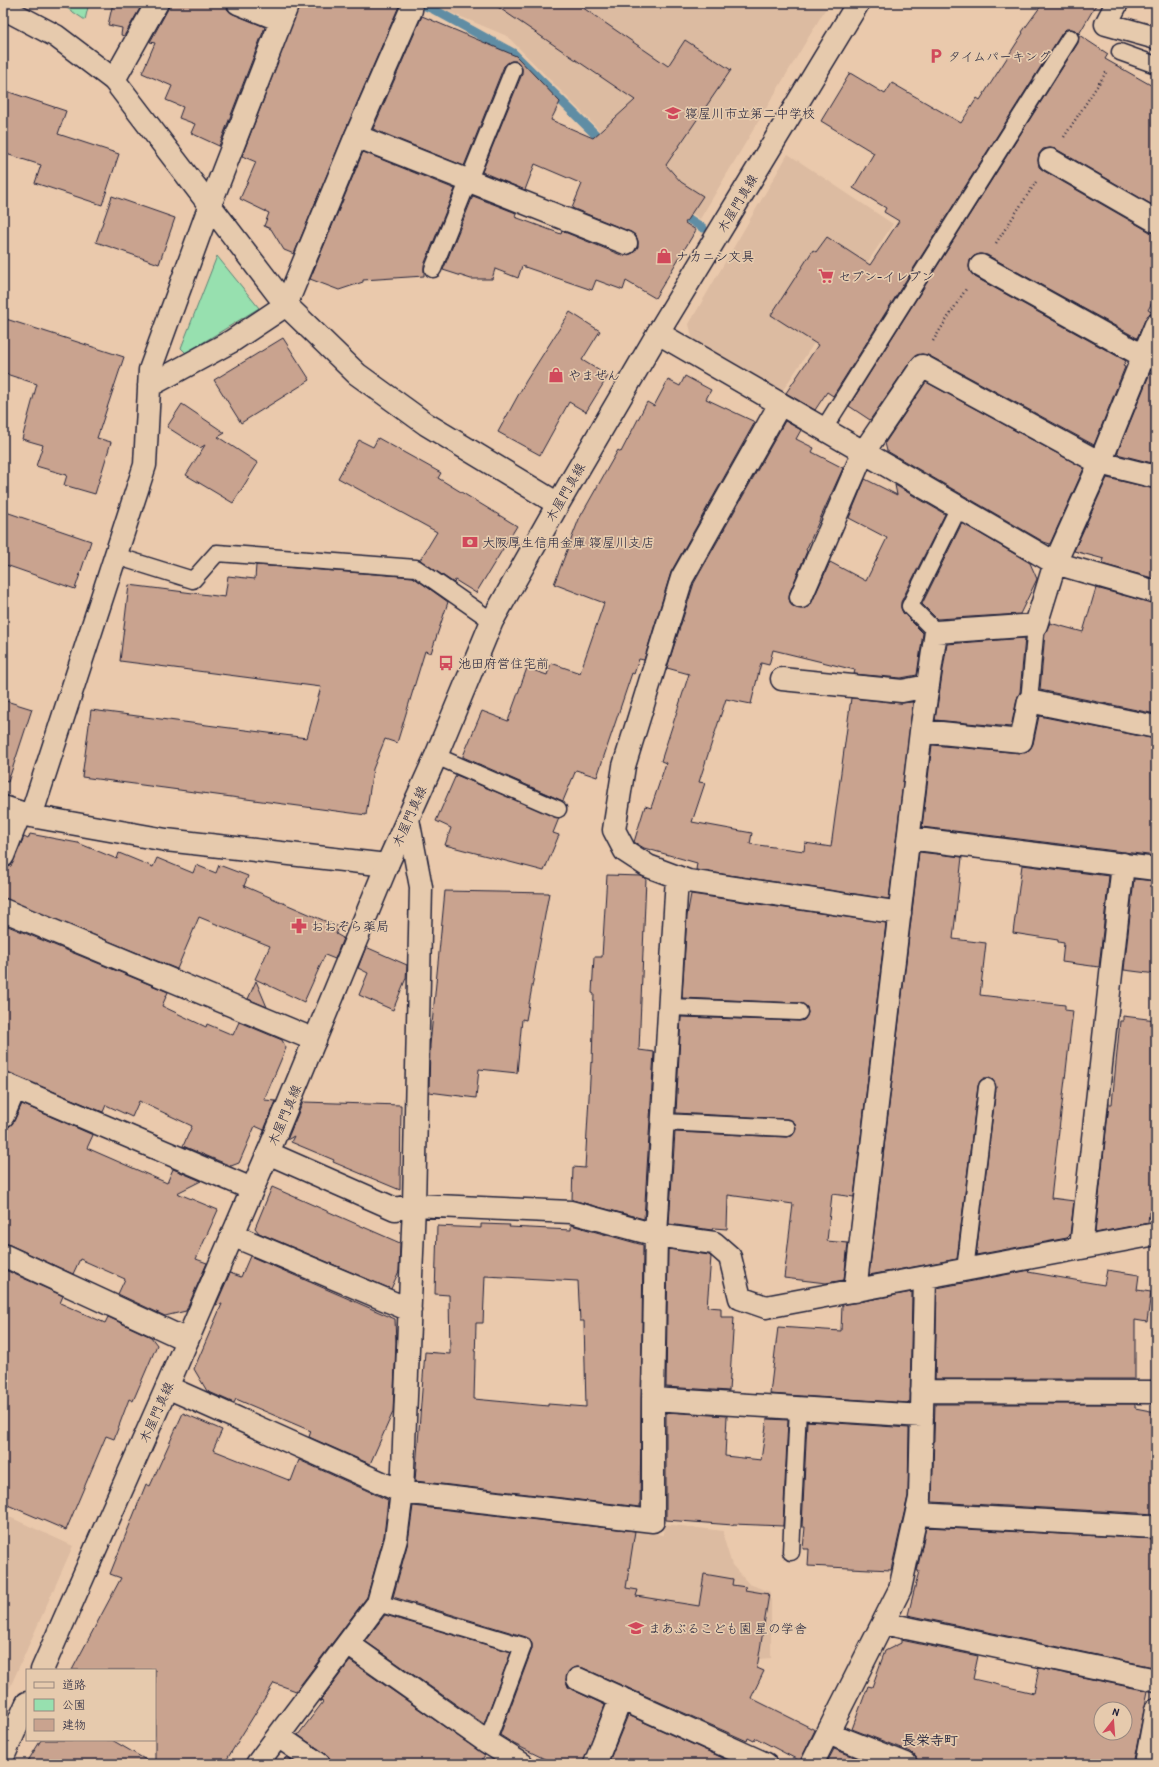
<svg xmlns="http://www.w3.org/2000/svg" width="1159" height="1767" font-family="'Patrick Hand','Klee One',sans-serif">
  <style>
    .built { fill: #dcbba1 }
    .green { fill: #97e0af; stroke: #5c8175 }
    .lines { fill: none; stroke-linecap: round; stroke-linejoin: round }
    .stream { stroke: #608da4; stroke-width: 9 }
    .building { fill: #c9a38f; stroke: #22223b; fill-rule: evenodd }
    .lane-casing { stroke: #22223b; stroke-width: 19 }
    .street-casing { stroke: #22223b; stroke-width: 25 }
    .secondary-casing { stroke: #22223b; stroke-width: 25 }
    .path { stroke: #22223b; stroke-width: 2.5; stroke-dasharray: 1 3; stroke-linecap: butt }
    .lane { stroke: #e6caad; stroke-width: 16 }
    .street { stroke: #e6caad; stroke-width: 22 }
    .secondary { stroke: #e6caad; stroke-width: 22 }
    .labels { text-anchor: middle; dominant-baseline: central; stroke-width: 3.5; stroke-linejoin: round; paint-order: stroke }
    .poi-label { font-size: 13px; fill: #22223b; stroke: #e6caad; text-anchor: start }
    .street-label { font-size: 13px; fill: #22223b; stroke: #e6caad }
    .neighbourhood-label { font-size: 14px; font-weight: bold; fill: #22223b; stroke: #e6caad }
  </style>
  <rect width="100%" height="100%" fill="#eac9ac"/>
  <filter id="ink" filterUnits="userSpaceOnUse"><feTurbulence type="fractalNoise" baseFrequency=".025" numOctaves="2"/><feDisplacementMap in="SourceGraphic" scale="8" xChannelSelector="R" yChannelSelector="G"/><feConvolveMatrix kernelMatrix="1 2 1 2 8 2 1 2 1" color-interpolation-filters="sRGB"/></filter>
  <g filter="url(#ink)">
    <path class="built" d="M428,3H829L700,219L658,190L507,36Z
      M788,154L893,224L779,396L695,350L689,324Z
      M3,1514L73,1546L3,1703Z
      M568,1521L663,1535L664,1524L724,1531V1539L732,1565L749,1584L771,1592V1658L691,1664L557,1585Z"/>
    <path class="green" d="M60,3H89L85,20L61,4Z
      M217,256L259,308L186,353L181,348Z"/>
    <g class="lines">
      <path class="stream" d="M418,3L433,9L513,53L605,144
        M678,212L703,228"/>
    </g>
    <path class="building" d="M113,3H143L124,36L121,35L122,28L108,25Z
      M169,3H226L228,10L233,14L265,27L219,146L191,133L195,124L179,118L183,107L166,100L172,86L142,73L155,43L150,42L168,9Z
      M300,3H392L399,6L345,131L294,254L284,250L271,229L264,226L269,213L240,199L256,162L242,156Z
      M492,3H576L668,66L685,40L731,70L666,165L681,182L703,196L685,223L696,230L655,298L626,281L623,290L596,280L592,290L522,266L518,278L495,269L492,279H471L443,270L473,196L516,213L515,217L561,234L562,231L621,255H627L633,253L638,247V241L636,236L631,232L572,208L582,184L535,164L525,190L482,172L522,74V68L517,61H511L504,66L464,166L373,129L422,16L516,56L560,102L551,120L593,138L635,100Z
      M1043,3H1097L1079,34L1075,30L1071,29H1066L1062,33L833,396L827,392L815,410L786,393L818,345L771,315L813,250L816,252L827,237L870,265L899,221L884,212L886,208L853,188L874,153L821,121L850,73L885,94L892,83L961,123L977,98L980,100L1023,33L1022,32Z
      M1079,35L1108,54L1105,59L1156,88V207L1056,149L1050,148L1043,149L1039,154L1038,160L1039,167L1044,171L1150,232L1156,233V295L1148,310L1153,313L1148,315L1145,320L1137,338L987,255L980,254L974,256L970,260L969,267L971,273L975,277L1126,361L1123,366L1125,367L1094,445L928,355L922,354L917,355L912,359L870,420L849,406L1078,43Z
      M3,90L66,111L58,134L119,154L102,205L35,183L41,165L3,153Z
      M363,152L455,189L424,265V276L363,280V282L339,290L310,279Z
      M112,196L175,218L159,264L96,242Z
      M570,312L600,331L582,360L608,376L586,412L569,402L540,455L498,432L526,381Z
      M3,318L124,357L97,438L111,442L95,494L64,485L67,475L36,466L43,445L22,439L37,384L3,373Z
      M283,338L310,380L241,423L214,380Z
      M1150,373L1156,374V464L1117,454Z
      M685,376L711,390L706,399L755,422L671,572L644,660L639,659L634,674L632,673L597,777L576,770L563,801L463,757V756L482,711L508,721L527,668L547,675L551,663L580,673L604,603L554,584L579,519L618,450L621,452L647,402L654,406L668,380L680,386Z
      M926,382L1084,468L1050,544L1044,542L887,451L885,443Z
      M182,404L225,433L218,437L258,463L233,503L186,475L205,445L200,448L167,427Z
      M785,421L801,430L796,439L814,448L812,452L843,468L806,550L807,551L790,592L789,599L791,605L796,608L803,609L809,607L812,602L830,562L866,581L887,538L849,518L865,479L897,495L895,485L945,514L901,602V608L903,613L923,633L917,675L901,678L854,674L855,670L773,650L769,665L761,663L751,704L726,699L699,782L705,783L692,822L752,833L750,844L804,851L805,843L831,847L851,698L901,703L913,702L889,899L696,870L697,863L644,848L634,842L645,806L651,808L666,763L661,761L689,674L667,668L694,583Z
      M378,438L441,473L438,478L517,526L476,593L455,580L454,583L420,560L437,532L338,478L359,440L373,447Z
      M1107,478L1156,489V579L1102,564L1104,559L1074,551Z
      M3,511L91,541L75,589L3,564Z
      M962,523L1030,563L1037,579L1020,614L937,619L922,604Z
      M256,565L413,577L448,602L431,653L425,651L397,743L385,739L373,769L366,815L82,777L91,710L307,738L321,687L120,661L129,585L225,597L228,576L255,579Z
      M1096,588L1156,604V714L1040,690L1045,633L1050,623L1083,632Z
      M1025,638L1020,692L1017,699L1011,727L935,720L947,644Z
      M3,700L32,709L8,782L3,781Z
      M1039,716L1156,739V856L922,827L932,745L1020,753H1025L1030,749L1033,744Z
      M456,775L559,818L553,833L559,835L544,871L445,845L451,828L436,821Z
      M30,834L78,843L117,859L119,853L153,867L157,858L193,873L196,865L216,873L219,865L248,876L244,886L339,927L336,934L343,938L335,959L325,955L304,1002L255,979L270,946L199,917L177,969L3,898V868L11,866L24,837L28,839Z
      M919,852L962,857L953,939L986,943L980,995L1065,1005V1010L1073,1011L1051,1198L1074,1201L1070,1235L1067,1238L976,1255L996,1088L993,1080L989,1078H984L980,1081L978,1086L957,1259L869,1275Z
      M1022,865L1109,876L1099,967L1062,962L1064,943L1058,942V940L1013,933Z
      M607,875L641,876L646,878L639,1050L654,1052L644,1219L572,1200L573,1167L585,1168L591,1062L592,1063L594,994L592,993L594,957H602Z
      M1134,879L1156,881V974L1124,970Z
      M445,891L549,893L526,1020L522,1019L517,1073L479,1069L476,1098L429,1092L430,1045Z
      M691,894L886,923L854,1197L832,1194L827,1241L848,1243L844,1280L826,1283L784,1278L793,1204L728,1195L727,1229L713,1228L712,1230L669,1224L675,1132L787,1137L792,1136L796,1129L795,1123L787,1119L676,1113L681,1017L799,1021L804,1020L808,1013L807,1007L799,1003L682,998L687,916Z
      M3,924L168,992L162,1006L206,1027L207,1024L233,1035L239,1022L282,1040L286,1048L264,1100L276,1101L264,1130L255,1126L239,1163L231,1166L183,1146L192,1126L139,1101L132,1117L106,1105L103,1112L3,1071Z
      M366,947L407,965L406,978L393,1010L359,995L368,973L358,968Z
      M256,981L267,1007L248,999Z
      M1123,1016L1156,1020V1198H1154L1152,1212H1149L1148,1223L1095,1233L1109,1104H1112L1120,1021H1123Z
      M303,1102L401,1105L400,1190L333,1162L334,1160L291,1142L294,1136L287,1140Z
      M22,1104L93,1135L87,1148L167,1183L173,1169L201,1181L177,1193L218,1210L196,1259L207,1263L186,1311L165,1316L118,1294L125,1279L80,1259L73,1274L8,1244L3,1243V1128L10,1126L14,1121Z
      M272,1187L400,1243L399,1271L391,1289L259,1233L255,1228Z
      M481,1224L510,1225L509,1227L571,1230V1225L643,1245L640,1507L415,1481L425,1352L450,1354L449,1295L435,1294L437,1226L481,1228ZM485,1276L578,1281L580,1321H584L586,1407L548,1404V1406L474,1399L476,1323H483Z
      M668,1249L709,1255L711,1257L707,1307L721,1308V1317H734L729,1391L666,1387Z
      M250,1256L395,1319L396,1343L393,1412L370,1464L309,1437L311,1431L236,1399L234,1403L207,1391L194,1369L222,1304L216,1305L230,1273L241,1277Z
      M3,1269L63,1296L60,1303L105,1323L108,1317L151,1337L157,1345L133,1401L129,1399L114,1439L106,1436L66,1530L3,1503Z
      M1030,1270L1028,1272L1104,1285L1107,1270L1139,1275L1137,1290L1151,1292L1147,1322L1135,1320V1379H935L937,1288Z
      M912,1292L910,1403L770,1394L778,1327L841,1331L842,1305Z
      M935,1404H1135V1408L1156,1412V1514L932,1502Z
      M666,1412L727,1416L725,1456L761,1460L767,1419L788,1420L783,1526L733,1524V1525L666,1520Z
      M183,1413L222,1430L213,1450L291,1481L299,1460L388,1500L384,1536L367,1597L296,1691L274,1683L224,1764H155V1670H72L121,1578L110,1574L146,1484L150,1486Z
      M807,1421L909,1428L908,1496L891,1570L808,1566L809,1549H803L805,1527H802Z
      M413,1506L635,1531L626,1588L638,1590L636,1596L699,1606L704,1574L733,1579L732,1585L746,1587L745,1590L769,1594L757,1668L764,1671L751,1698L815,1730L800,1761L756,1738L754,1741L748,1738L747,1741L583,1668L577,1667L571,1669L567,1674L566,1680L568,1687L573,1690L605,1705L583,1764H555L514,1744L500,1735L532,1649V1644L530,1639L526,1637L393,1597L408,1542Z
      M926,1527L1156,1539V1649L1153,1667L908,1615L919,1571H917Z
      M385,1615L511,1652L484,1724L365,1641Z
      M901,1640L978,1656L973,1679L1034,1693L1039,1668L1148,1691L1133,1764H918L916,1757L911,1752L852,1729L868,1686L872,1687L885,1651L901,1643ZM1101,1709H1125V1733H1101Z
      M350,1661L485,1755L479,1764H331L330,1758L326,1754L298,1735L323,1702L320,1701Z
      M628,1715L736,1764H608Z
      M41,1740H112L153,1764H26Z
      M834,1749L872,1764H826Z
      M286,1757L297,1764H282Z"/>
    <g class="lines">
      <defs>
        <path id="lane" d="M1120,52L1156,65
          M433,269L513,70
          M823,430L1070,38
          M116,556L193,580L217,553L416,568L492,621
          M936,632L910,606L959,507
          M1029,701L1036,625
          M436,756L558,809
          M670,1007L799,1012
          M663,1122L787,1128
          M965,1270L987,1087
          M791,1552L798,1409
          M378,1603L523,1646L487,1742"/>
        <path id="street" d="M238,3L281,20
          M1117,3L1106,24L1156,38
          M114,80L157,3
          M356,136L626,243
          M1050,160L1156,221
          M981,266L1143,356L1156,359
          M658,333L1055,563L1156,592
          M149,386L232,341L286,305L356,136L411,10
          M780,404L682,578L624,766L614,830L625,851L648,866L688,881L900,913
          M801,597L863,453L922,366L1100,463L1156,477
          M782,679L902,691L928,686
          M921,731L1021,741L1029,701L1156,727
          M3,807L31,816L166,840L387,865
          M31,816L145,465L150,370L210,205L288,3
          M909,838L1156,869
          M3,856L20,813
          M3,910L315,1040
          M3,1083L252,1189
          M3,1116L15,1088
          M268,1153L395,1209L414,1205L571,1212L656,1235L714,1243L730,1257L740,1298L766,1307L1156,1234
          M232,1235L410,1310
          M1081,1248L1123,864
          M3,1255L187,1340
          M855,1291L921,731L936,632L1036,625L1055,563L1100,463L1156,325
          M167,1387L402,1492L653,1521V1399L656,1235L677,877
          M922,1391L1156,1392
          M653,1399L922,1416
          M917,1514L1156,1527
          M883,1623L1156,1680
          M348,1644L487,1742L522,1764
          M578,1679L766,1764
          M828,1733L906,1764
          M278,1736L319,1764
          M257,1764L378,1603L396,1539L402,1492L414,1205L421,887L408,819
          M595,1764L621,1698
          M812,1764L900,1589L920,1498L925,1278
          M1146,1764L1156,1710"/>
        <path id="secondary" d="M3,8L56,36L114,80L286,305L357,374L426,424L558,504
          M42,1670L167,1387L268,1153L387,865L436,756L492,621L558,504L658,333L858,3
          M3,1757L27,1703"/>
      </defs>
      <use href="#lane" class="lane-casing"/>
      <use href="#street" class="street-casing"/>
      <use href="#secondary" class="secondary-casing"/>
      <path class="path" d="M1064,137L1107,71
        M996,243L1036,182
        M933,341L966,289"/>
      <use href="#lane" class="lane"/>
      <use href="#street" class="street"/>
      <use href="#secondary" class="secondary"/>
    </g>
  </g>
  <defs>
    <symbol id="parking-bare" viewBox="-9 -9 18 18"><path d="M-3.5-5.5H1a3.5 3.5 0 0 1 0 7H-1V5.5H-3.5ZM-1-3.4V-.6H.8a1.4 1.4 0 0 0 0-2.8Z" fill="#d1495b" stroke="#e6caad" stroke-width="2.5" paint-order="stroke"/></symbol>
    <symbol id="school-bare" viewBox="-9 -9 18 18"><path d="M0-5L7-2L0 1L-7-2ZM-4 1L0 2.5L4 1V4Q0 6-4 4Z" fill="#d1495b" stroke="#e6caad" stroke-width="2.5" paint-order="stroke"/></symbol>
    <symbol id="shop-bare" viewBox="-9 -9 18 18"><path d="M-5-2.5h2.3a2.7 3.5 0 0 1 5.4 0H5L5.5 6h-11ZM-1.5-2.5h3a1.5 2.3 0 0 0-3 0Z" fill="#d1495b" stroke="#e6caad" stroke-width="2.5" paint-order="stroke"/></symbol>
    <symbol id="supermarket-bare" viewBox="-9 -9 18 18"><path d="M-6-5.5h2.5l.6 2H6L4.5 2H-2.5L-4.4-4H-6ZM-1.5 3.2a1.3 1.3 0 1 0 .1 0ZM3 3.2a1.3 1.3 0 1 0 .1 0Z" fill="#d1495b" stroke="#e6caad" stroke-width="2.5" paint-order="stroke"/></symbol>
    <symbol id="bank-bare" viewBox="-9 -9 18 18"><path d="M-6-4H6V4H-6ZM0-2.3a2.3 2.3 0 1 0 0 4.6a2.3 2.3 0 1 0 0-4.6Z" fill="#d1495b" stroke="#e6caad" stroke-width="2.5" paint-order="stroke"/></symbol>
    <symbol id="bus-bare" viewBox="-9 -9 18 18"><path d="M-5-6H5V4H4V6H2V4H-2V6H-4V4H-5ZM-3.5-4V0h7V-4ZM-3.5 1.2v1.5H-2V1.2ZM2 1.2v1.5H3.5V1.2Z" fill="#d1495b" stroke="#e6caad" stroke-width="2.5" paint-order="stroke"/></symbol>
    <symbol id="pharmacy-bare" viewBox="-9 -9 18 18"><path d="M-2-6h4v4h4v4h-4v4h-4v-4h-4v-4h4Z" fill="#d1495b" stroke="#e6caad" stroke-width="2.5" paint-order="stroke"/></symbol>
  </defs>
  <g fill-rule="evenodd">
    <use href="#parking-bare" x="925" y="45" width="22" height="22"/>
    <use href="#school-bare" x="662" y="102" width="22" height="22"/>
    <use href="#shop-bare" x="653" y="245" width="22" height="22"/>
    <use href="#supermarket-bare" x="815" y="265" width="22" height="22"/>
    <use href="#shop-bare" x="545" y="364" width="22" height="22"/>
    <use href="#bank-bare" x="459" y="531" width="22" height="22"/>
    <use href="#bus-bare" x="435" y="652" width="22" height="22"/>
    <use href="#pharmacy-bare" x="288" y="915" width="22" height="22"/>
    <use href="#school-bare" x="625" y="1617" width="22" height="22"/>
  </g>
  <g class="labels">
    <g class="poi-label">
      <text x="948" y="56">タイムパーキング</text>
      <text x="685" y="113">寝屋川市立第二中学校</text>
      <text x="676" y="256">ナカニシ文具</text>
      <text x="838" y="276">セブン-イレブン</text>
      <text x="568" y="375">やまぜん</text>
      <text x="482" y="542">大阪厚生信用金庫 寝屋川支店</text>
      <text x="458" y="663">池田府営住宅前</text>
      <text x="311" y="926">おおぞら薬局</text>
      <text x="648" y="1628">まあぶるこども園 星の学舎</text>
    </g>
    <g class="street-label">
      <text transform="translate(737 203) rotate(-59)">木屋門真線</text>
      <text transform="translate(565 492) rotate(-60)">木屋門真線</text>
      <text transform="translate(409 816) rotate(-66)">木屋門真線</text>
      <text transform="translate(284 1115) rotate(-67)">木屋門真線</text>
      <text transform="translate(156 1412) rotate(-66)">木屋門真線</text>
    </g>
    <g class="neighbourhood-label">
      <text x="930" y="1739">長栄寺町</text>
    </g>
  </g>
  <rect width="1159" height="1767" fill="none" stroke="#e6caad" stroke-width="16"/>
  <rect x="8" y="8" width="1143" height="1751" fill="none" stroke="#22223b" stroke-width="1.5" filter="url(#ink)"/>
  <rect x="26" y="1669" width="130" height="72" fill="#e6caad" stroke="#98877f"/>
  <rect x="34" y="1682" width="20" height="6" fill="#e6caad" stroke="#98877f"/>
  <text x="62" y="1689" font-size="12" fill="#22223b">道路</text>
  <rect x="34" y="1699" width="20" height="12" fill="#97e0af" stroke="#98877f"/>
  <text x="62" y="1709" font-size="12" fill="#22223b">公園</text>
  <rect x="34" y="1719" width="20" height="12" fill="#c9a38f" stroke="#98877f"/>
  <text x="62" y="1729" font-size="12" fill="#22223b">建物</text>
  <g transform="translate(1113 1721) rotate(17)"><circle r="19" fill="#e6caad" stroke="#98877f"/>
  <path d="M0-3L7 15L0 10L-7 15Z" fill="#d1495b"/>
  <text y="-6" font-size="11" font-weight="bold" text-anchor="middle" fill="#22223b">N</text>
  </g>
</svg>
